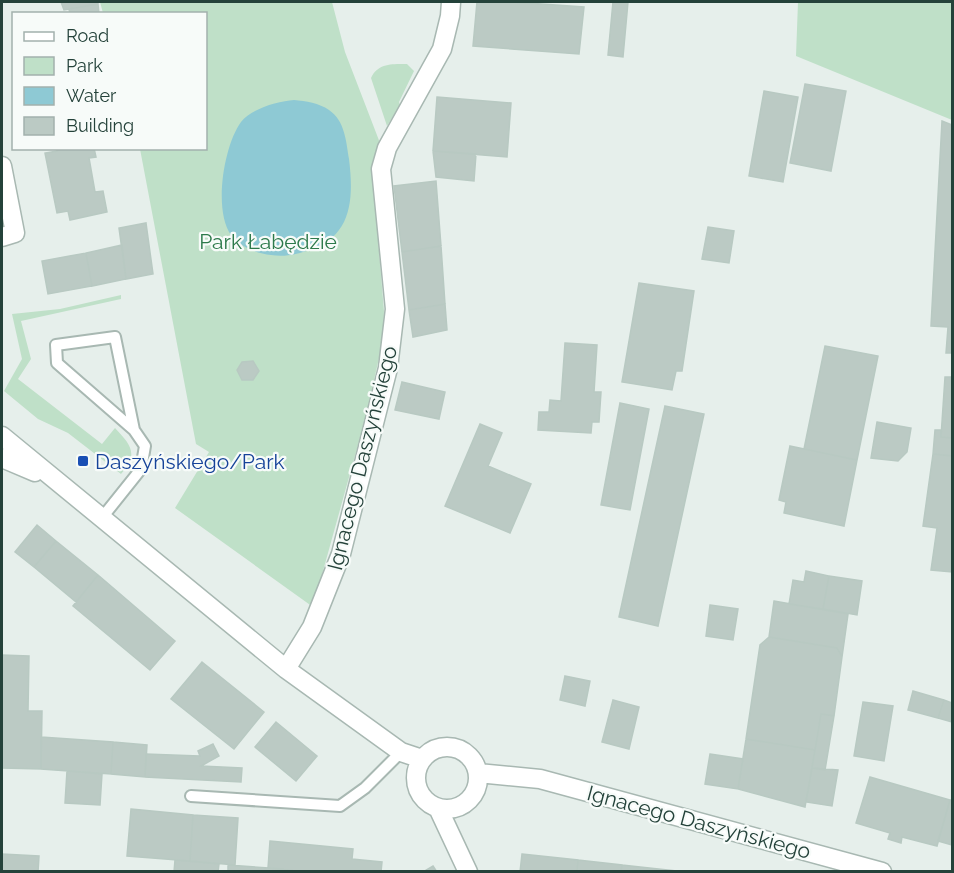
<svg xmlns="http://www.w3.org/2000/svg" width="954" height="873" font-family="Raleway,sans-serif">
  <style>
    .green { fill: #bfe0c8 }
    .water { fill: #8ec9d4 }
    .building { fill: #bbcac4; stroke: #b8c9c2; stroke-width: 1.5 }
    .lines { fill: none; stroke-linecap: round; stroke-linejoin: round }
    .lane-casing { stroke: #a8b8b2; stroke-width: 14 }
    .street-casing { stroke: #a8b8b2; stroke-width: 21 }
    .lane { stroke: #fff; stroke-width: 10 }
    .street { stroke: #fff; stroke-width: 18 }
    .transit-dot { fill: #1a4fb4; stroke: #f7fbf9; stroke-width: 2 }
    .labels { text-anchor: middle; dominant-baseline: central; stroke-width: 4.5; stroke-linejoin: round; paint-order: stroke }
    .park-label { font-size: 21px; fill: #2d7a4b; stroke: #f7fbf9 }
    .street-label { font-size: 21px; fill: #24423a; stroke: #f7fbf9 }
    .transit-label { font-size: 21px; fill: #164399; stroke: #f7fbf9; text-anchor: start }
  </style>
  <rect width="100%" height="100%" fill="#e6efeb"/>
  <path class="green" d="M100,2H332L345,52L380,143L374,159L373,178L384,311L383,340L366,416L313,607L175,508L209,452L196,444L140,149L206,148V14L103,13Z
    M798,2H952V120L796,56Z
    M407,64L414,71L399,102L400,105L387,126L371,78C378,63 392,64 407,64Z
    M121,295V299L21,321L31,359L18,379L102,444L115,428C131,445 139,454 121,474L68,433L38,419L4,391L22,359L12,314L60,309Z"/>
  <path class="water" d="M294,100C306,101 319,103 329,110C345,121 346,141 349,159C354,200 352,238 306,251C295,255 283,257 271,255C256,253 240,247 231,235C213,210 224,145 241,122C251,109 278,101 294,100Z"/>
  <path class="building" d="M61,2H97L98,4L64,10Z
    M477,2H513L584,7L579,54L473,46Z
    M613,2H628L623,57L608,55Z
    M98,4L99,14H70L69,9Z
    M805,84L846,91L831,171L790,163Z
    M764,91L798,97L783,182L749,176Z
    M437,97L511,103L507,157L433,151Z
    M942,121L952,125V353H946L948,327L931,326Z
    M57,148H94L96,157L89,158L95,192L103,191L107,212L70,220L68,211L57,213L45,153L57,151Z
    M433,151L476,154L474,181L436,177Z
    M436,181L441,246L402,252L394,186Z
    M146,223L153,274L126,279L119,228Z
    M708,227L734,231L729,263L702,259Z
    M122,245L126,279L92,286L86,253Z
    M441,246L445,304L409,310L402,252Z
    M86,253L92,286L48,294L42,261Z
    M639,283L694,291L682,371H676L672,390L622,382Z
    M445,304L447,330L413,337L409,310Z
    M565,343L597,345L594,392H601L599,422H592L591,433L538,430L539,412H549L550,400L561,401Z
    M825,346L878,356L857,460L804,449Z
    M253,361L259,371L253,380H242L237,370L242,362Z
    M945,377H952V438L941,437Z
    M402,382L445,392L439,419L395,410Z
    M620,403L649,409L630,510L601,505Z
    M665,406L704,414L658,626L619,617Z
    M877,422L911,428L907,452L898,461L871,458Z
    M480,424L502,433L488,466L531,484L510,533L445,506Z
    M935,430H941V437L952,438V456L933,454Z
    M790,446L857,460L844,526L784,513L786,502L779,500Z
    M933,454L952,456V572L931,570L937,528L923,526Z
    M37,525L56,541L34,567L15,552Z
    M56,541L98,575L76,602L34,567Z
    M806,571L829,576L823,609L789,604L793,580L804,582Z
    M98,575L175,641L150,670L73,606Z
    M829,576L862,581L857,615L823,609Z
    M774,601L848,614L842,657L837,648L769,637Z
    M710,605L738,609L733,640L706,636Z
    M769,637L837,648L842,657L834,716L821,714L815,750L746,739L760,645Z
    M2,655L29,656L28,711H42L41,769L2,768Z
    M202,662L264,712L234,749L171,699Z
    M565,676L590,681L585,706L560,700Z
    M913,691L944,700L938,718L908,710Z
    M613,700L639,707L629,749L602,742Z
    M944,700L952,703V722L938,718Z
    M863,702L893,706L884,761L854,756Z
    M821,714L834,716L825,770L812,768Z
    M276,722L317,756L296,781L255,747Z
    M41,737L113,742L111,774L41,769Z
    M746,739L815,750L805,807L738,789Z
    M113,742L147,745L145,777L111,774Z
    M213,744L219,756L201,766L242,768L241,782L145,777L146,754L200,756L198,751Z
    M710,754L743,759L738,789L705,784Z
    M812,768L838,770L832,806L806,802Z
    M67,771L102,774L100,805L65,803Z
    M870,777L950,800L937,846L902,837L901,843L888,839L890,833L856,823Z
    M950,800H952V845L938,841Z
    M131,809L193,815L190,861L127,856Z
    M193,815L238,818L235,865L190,861Z
    M270,841L353,849L352,859L382,862L381,872H306L268,868Z
    M2,854L39,856L38,872H2Z
    M522,854L578,860L577,872H520Z
    M175,860L219,864L218,872H174Z
    M578,860L622,865L621,872H577Z
    M228,865L283,869V872H228Z
    M622,865L686,872H621Z
    M433,866L437,872H423Z"/>
  <g class="lines">
    <defs>
      <path id="lane" d="M101,519L141,469L145,446L134,430L57,363L56,345L115,337L134,430
        M191,796L340,806L365,788L401,752"/>
      <path id="street" d="M2,166L15,233L2,237
        M2,436L286,669L401,752L422,759
        M2,458L35,472
        M286,669L312,627L341,554L388,368L395,309L381,169L387,148L442,49L450,16L451,2
        M416 778a31 31 0 1 1 62 0a31 31 0 1 1-62 0Z
        M478,773L540,779L882,872
        M438,808L468,872"/>
    </defs>
    <use href="#lane" class="lane-casing"/>
    <use href="#street" class="street-casing"/>
    <use href="#lane" class="lane"/>
    <use href="#street" class="street"/>
  </g>
  <rect class="transit-dot" x="77" y="455" width="12" height="12" rx="3"/>
  <g class="labels">
    <g class="park-label">
      <text x="268" y="241">Park Łabędzie</text>
    </g>
    <g class="street-label">
      <text transform="translate(362 458) rotate(-76)">Ignacego Daszyńskiego</text>
      <text transform="translate(699 822) rotate(15)">Ignacego Daszyńskiego</text>
    </g>
    <g class="transit-label">
      <text x="95" y="461">Daszyńskiego/Park</text>
    </g>
  </g>
  <rect width="954" height="873" fill="none" stroke="#24423a" stroke-width="6"/>
  <rect x="12" y="12" width="195" height="138" fill="#f7fbf9" stroke="#a3b1ad" stroke-width="1.5"/>
  <rect x="24" y="32" width="30" height="9" fill="#ffffff" stroke="#a3b1ad" stroke-width="1.5"/>
  <text x="66" y="42" font-size="18" fill="#24423a">Road</text>
  <rect x="24" y="57" width="30" height="18" fill="#bfe0c8" stroke="#a3b1ad" stroke-width="1.5"/>
  <text x="66" y="72" font-size="18" fill="#24423a">Park</text>
  <rect x="24" y="87" width="30" height="18" fill="#8ec9d4" stroke="#a3b1ad" stroke-width="1.5"/>
  <text x="66" y="102" font-size="18" fill="#24423a">Water</text>
  <rect x="24" y="117" width="30" height="18" fill="#bbcac4" stroke="#a3b1ad" stroke-width="1.5"/>
  <text x="66" y="132" font-size="18" fill="#24423a">Building</text>
</svg>
